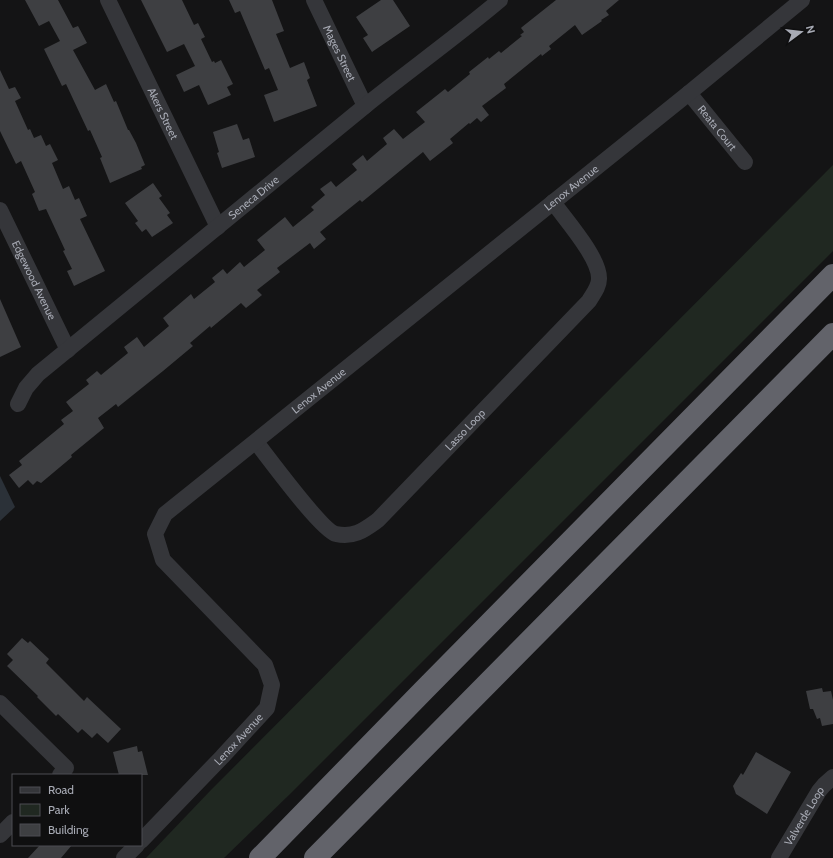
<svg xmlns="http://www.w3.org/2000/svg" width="833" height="858" font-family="Cabin,sans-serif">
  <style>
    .green { fill: #202821 }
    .water { fill: #2b3138 }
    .building { fill: #3e3f42 }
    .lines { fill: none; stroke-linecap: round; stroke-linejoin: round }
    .minor { stroke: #35363a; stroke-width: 16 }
    .motorway { stroke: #62636a; stroke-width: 22 }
    .labels { text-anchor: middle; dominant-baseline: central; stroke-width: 3.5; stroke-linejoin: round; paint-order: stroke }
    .street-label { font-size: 11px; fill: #a7aab4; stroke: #0f0f10 }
  </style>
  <rect width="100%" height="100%" fill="#141415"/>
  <path class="green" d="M833,165V251L290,794L224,858H146L210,791Z"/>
  <path class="water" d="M0,476L15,507L0,521Z"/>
  <path class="building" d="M25,0H58L73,28L78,26L87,43L73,50L95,90L106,84L114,102L116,101L128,130H129L136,143L145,165L141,167L142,169L110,183L100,158L102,157L90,130L88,131L66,84L62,86L44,49L60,41L49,21L39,26Z
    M141,0H182L194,25L198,23L205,37L201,39L212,62L214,61L215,63L221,60L233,84L227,87L231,95L208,105L199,85L184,92L176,75L195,66L184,44L167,52Z
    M229,0H272L284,31L276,34L290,68L304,62L310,78L307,80L317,106L274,122L264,95L278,90L269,68L265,70L240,11L235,13Z
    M381,0H393L410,26L372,52L363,38L368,35L356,17Z
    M556,0H619L606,11L609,15L601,20L602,21L582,35L575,25L549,46L551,49L542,56L541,54L504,84L506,88L482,106L489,115L481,122L477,118L470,124L469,123L450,139L453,143L430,161L423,152L362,202L360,200L320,232L326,239L314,249L310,243L277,268L280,272L257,290L262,295L246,308L241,303L211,328L210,326L190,343L193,346L163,371L118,407L116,404L98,418L104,428L71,455L72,457L41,483L37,481L33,485L28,480L19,488L9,475L22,465L19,461L64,424L61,420L73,411L66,402L89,384L86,380L97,371L101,375L128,353L124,347L137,337L144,347L169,326L163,318L191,294L194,299L215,282L212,278L223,269L227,274L240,262L244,267L265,250L257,240L285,217L293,227L314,210L311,207L325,195L320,189L331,181L336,187L357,170L352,164L363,155L367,161L387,144L383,138L394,129L403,139L425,122L416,112L445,89L448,92L470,74L469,72L488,57L489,59L499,51L501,53L522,36L520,35L524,32L521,28L522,27Z
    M0,70L9,89L15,87L21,98L15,101L28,130L30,129L34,138L41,135L46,146L50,144L58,160L52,163L63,189L69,186L75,200L79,198L87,216L80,219L105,271L74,286L67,271L72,269L63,251L65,250L46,209L39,211L32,194L35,192L21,161L16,164L0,131Z
    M237,124L243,140L249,138L255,157L222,168L217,153L219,152L213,132Z
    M153,183L162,196L159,198L170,213L167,215L173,223L152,237L146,229L142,232L135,223L138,221L125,203Z
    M0,299L21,347L0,357Z
    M22,638L28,643L30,641L49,659L46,663L84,701L87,697L121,729L108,743L97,733L92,738L82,729L78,733L58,714L56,716L37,697L38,696L7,666L13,660L7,654Z
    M822,688L823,692L831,691L833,700V724L822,726L820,718L817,719L813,709H810L806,691Z
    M137,746L138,752L142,751L148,775H119L113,752Z
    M756,752L791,772L767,814L736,794L733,786L741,773L743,775Z
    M40,845H72L61,858H28Z"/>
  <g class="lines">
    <g class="minor">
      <path id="s1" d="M108,0L218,227"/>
      <path id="s2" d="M314,0L365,106"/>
      <path id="s3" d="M689,93L745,162"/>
      <path id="s4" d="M0,210L68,350"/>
      <path id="s5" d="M18,404L26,388L38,374L365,106C410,70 456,37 500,0"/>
      <path id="s6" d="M256,442C268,457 322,531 336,534C354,538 364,530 378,520L589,301C593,294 599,287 599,279C600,258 565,219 553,202"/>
      <path d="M0,703L66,768L60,775"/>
      <path d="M0,835L13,822"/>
      <path id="s7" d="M141,841L222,757L267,708L272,685L265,665L163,560L155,534L165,514L689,93L802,0"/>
      <path d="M124,858L137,845"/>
      <path id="s8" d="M779,858L819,791L824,785L833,777"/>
    </g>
    <path class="motorway" d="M260,858L423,691L833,275
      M315,858L833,334"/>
  </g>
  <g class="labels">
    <g class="street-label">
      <text stroke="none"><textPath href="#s2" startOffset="59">Mages Street</textPath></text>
      <text stroke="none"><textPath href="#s1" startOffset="126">Akers Street</textPath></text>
      <text stroke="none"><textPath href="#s3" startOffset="45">Reata Court</textPath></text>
      <text stroke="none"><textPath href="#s7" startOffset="945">Lenox Avenue</textPath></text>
      <text stroke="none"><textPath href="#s5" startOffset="315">Seneca Drive</textPath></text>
      <text stroke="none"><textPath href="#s4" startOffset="78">Edgewood Avenue</textPath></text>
      <text stroke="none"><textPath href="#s7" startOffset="621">Lenox Avenue</textPath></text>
      <text stroke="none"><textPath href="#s6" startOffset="294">Lasso Loop</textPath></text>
      <text stroke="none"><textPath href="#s7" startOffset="141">Lenox Avenue</textPath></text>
      <text stroke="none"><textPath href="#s8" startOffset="49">Valverde Loop</textPath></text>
    </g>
  </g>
  <rect x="12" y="774" width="130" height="72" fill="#0f0f10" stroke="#4c4d52"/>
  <rect x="20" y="787" width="20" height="6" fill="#35363a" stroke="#4c4d52"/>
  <text x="48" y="794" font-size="12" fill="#a7aab4">Road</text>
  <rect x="20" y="804" width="20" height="12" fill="#202821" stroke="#4c4d52"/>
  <text x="48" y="814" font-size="12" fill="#a7aab4">Park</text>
  <rect x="20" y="824" width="20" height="12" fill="#3e3f42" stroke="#4c4d52"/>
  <text x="48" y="834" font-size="12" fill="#a7aab4">Building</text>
  <g transform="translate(801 32) rotate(75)" stroke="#0f0f10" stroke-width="3" paint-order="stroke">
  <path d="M0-3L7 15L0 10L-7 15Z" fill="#a7aab4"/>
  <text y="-6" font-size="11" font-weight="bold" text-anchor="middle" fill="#a7aab4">N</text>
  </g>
</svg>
